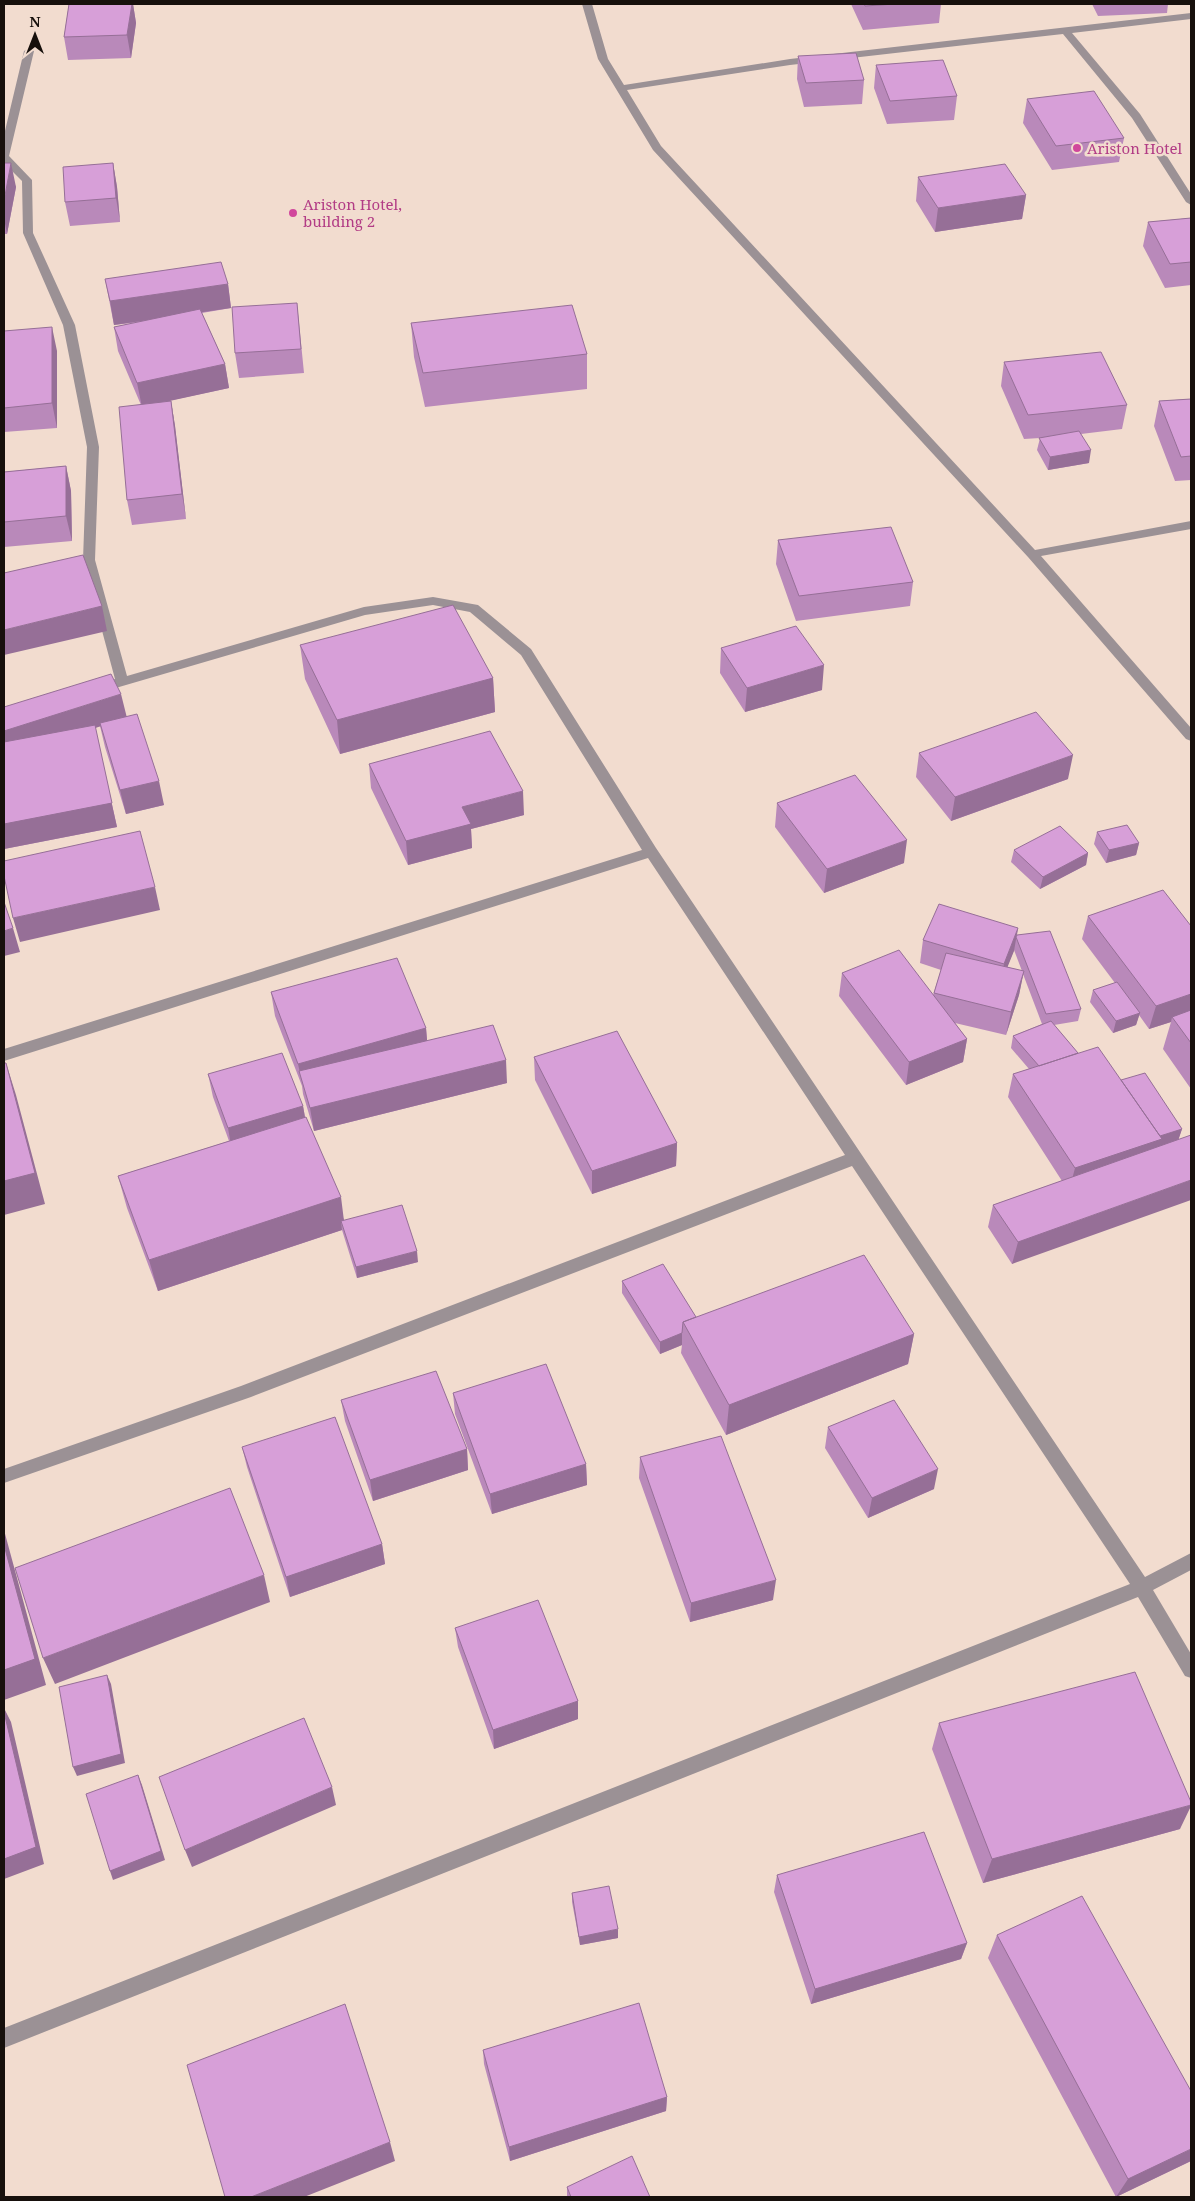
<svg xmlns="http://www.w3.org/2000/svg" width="1195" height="2201" font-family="'Noto Serif',serif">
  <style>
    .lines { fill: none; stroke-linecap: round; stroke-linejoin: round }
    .minor { fill: #9b9195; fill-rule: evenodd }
    .wall { fill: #b989ba; fill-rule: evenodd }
    .shaded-wall { fill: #966f97 }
    .building { fill: #d79fd8; stroke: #966f97 }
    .hotel-dot { fill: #d1479c; stroke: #f2dccf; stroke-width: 2 }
    .labels { text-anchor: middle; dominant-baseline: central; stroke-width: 5; stroke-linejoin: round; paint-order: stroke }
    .far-hotel-label { font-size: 15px; fill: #b23c85; stroke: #f2dccf; text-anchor: start }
  </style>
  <rect width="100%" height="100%" fill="#f2dccf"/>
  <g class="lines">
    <path class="minor" d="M582,4H592L608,59L624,85L790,59L1191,13V19L1072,33L1140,114L1191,194V205L1186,202L1132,118L1063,34L790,65L627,90L661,146L1035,550L1191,521V529L1041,556L1191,728V741L1186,739L1028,557L653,150L598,59Z
      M29,48L34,51L9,156L32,180L33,233L75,325L99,447L95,560L127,676L364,607L433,597L478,605L531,649L656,848L1145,1577L1191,1553V1570L1153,1590L1191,1654V1678L1185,1676L1138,1597L4,2048V2028L1130,1584L852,1166L251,1397L4,1483V1469L241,1386L845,1155L648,858L4,1061V1049L642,850L521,655L470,612L433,605L365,615L102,692H92L91,689L92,686L115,679L83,560L87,447L63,325L23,233L22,181L4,163V135L24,51Z"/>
  </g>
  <path class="wall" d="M69,4H133L136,23L131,58L68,60L64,37Z
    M851,4H941L939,23L863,30Z
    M1092,4H1168L1167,13L1098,16Z
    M798,56L864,80L862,104L804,107L797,79Z
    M876,65L957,96L954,120L887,124L874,88Z
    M1027,99L1124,138L1119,162L1052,170L1023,123Z
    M4,163L16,187L7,234H4Z
    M113,163L117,187L120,222L70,226L65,202Z
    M918,177L1026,195L1022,219L935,232L916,201Z
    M1191,218V285L1165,288L1143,246L1148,222Z
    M105,279L228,284L231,308L202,313L225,364L229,388L163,402L171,401L175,426L186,519L132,525L127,500L141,405L118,351L114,327L140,322L114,325Z
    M297,303L304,373L239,378L235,353Z
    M411,323L587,354V389L425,407L414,357Z
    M4,331L57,351V428L4,432Z
    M1004,362L1127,405L1122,429L1081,434L1089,463L1048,470L1037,450L1040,438L1024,439L1001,386Z
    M1191,399V480L1175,481L1154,426L1159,401Z
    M66,466L71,491L72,541L4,547V472Z
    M778,540L913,582L910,606L796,621L776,564Z
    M300,645L493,678L495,712L340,754L305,679Z
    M721,648L822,690L745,712L720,673Z
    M4,707L126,717L164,805L126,814L105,747L100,726L95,728L117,827L4,849Z
    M919,753L1068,779L951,821L916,777Z
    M369,764L524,815L471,829L472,848L408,865L371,788Z
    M777,803L904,863L824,893L775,827Z
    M1097,832L1139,843L1136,855L1106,863L1094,844Z
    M1014,850L1088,853L1086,865L1040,889L1011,862Z
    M1088,916L1191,926V1089L1163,1049L1171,1022L1149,1029L1139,1015L1136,1025L1113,1033L1090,1002L1093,990L1115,983L1082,939Z
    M1018,928L1017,935L1081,1009L1078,1021L1054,1025L1078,1053L1121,1080L1182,1129L1178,1140L1012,1264L988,1227L993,1205L1062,1181L1008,1097L1013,1074L1029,1069L1011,1048L1013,1036L1042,1024L1023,974L1019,995L1006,1035L955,1023L967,1039L963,1062L906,1085L839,996L842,973L933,995L941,970L920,963L923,940ZM1014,950L1022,971L1007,967Z
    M271,992L426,1028L427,1041L507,1083L314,1131L303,1094L302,1086L275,1016Z
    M534,1057L677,1143L676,1166L592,1194L535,1080Z
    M208,1074L303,1106L305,1117L344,1220L418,1262L357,1278L342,1230L158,1291L127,1208L118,1176L229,1141L213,1097Z
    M622,1281L696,1317L914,1334L908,1364L726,1435L681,1353L682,1345L660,1354L622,1293Z
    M453,1393L586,1464L587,1485L492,1514L455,1414Z
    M341,1400L467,1449L468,1470L373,1501L345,1421Z
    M828,1427L934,1489L868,1518L825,1448Z
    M242,1447L382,1544L385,1564L290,1597L247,1467Z
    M640,1457L773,1600L690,1622L639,1478Z
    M455,1628L578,1701V1719L494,1749L458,1647Z
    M939,1723L1180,1829L983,1883L932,1749Z
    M777,1875L967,1943L961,1959L811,2004L774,1892Z
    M572,1893L618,1938L580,1945L572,1902Z
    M997,1935L1191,2161L1116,2197L988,1958Z
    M483,2050L667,2097L666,2111L510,2161L484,2064Z
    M567,2187L650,2197H567Z"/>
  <path class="shaded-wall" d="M132,4H133L136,23L131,58L127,35Z
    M11,163L16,187L7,234L4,218V201Z
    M113,163L117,187L120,222L116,198Z
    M1026,195L1022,219L935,232L938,208Z
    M228,284L231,308L114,325L110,301Z
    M52,327L57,351V428L52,403Z
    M225,364L229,388L142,407L137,383Z
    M171,401L175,426L186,519L182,494Z
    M1091,450L1089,463L1048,470L1050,457Z
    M66,466L71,491L72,541L66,516Z
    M102,606L107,631L4,655V630Z
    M824,665L822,690L745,712L747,688Z
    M493,678L495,712L340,754L337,720Z
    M121,694L127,718L95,728L117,827L4,849V731Z
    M1073,755L1068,779L951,821L955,797Z
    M159,781L164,805L126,814L120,790Z
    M523,791L524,815L471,829L472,848L408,865L406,841L462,807Z
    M907,840L904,863L824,893L827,869Z
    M1139,843L1136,855L1106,863L1109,850Z
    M1088,853L1086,865L1040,889L1043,877Z
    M155,887L160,910L20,942L13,918Z
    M13,928L20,952L4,956V931Z
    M1018,928L1014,951L999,988L1004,964Z
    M1024,971L1019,995L1006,1035L1011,1012Z
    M1191,994V1014L1172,1017L1171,1022L1149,1029L1156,1006Z
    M1140,1013L1136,1025L1113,1033L1116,1021Z
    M426,1028L428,1051L300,1073L298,1064Z
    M967,1039L963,1062L906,1085L909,1062Z
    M506,1060L507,1083L314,1131L310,1108Z
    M6,1063L16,1095L45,1204L4,1215Z
    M303,1106L307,1129L232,1151L228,1128Z
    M1182,1129L1178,1141L1069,1191L1075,1168L1156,1137Z
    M677,1143L676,1166L592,1194V1171Z
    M1191,1180V1200L1012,1264L1018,1242Z
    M341,1197L345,1229L341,1221L342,1230L158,1291L149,1260Z
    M417,1251L418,1262L357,1278L356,1267Z
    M682,1333V1345L660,1354V1342Z
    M914,1334L908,1364L726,1435L729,1405Z
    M467,1449L468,1470L373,1501L370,1480Z
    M586,1464L587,1485L492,1514L490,1494Z
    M938,1469L934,1489L868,1518L872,1498Z
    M4,1530L46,1685L4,1700Z
    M382,1544L385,1564L290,1597L286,1577Z
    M264,1575L270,1602L55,1684L43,1658Z
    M776,1580L773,1600L690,1622L691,1603Z
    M107,1675L111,1684L125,1763L77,1776L73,1767Z
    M578,1701V1719L494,1749L493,1730Z
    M4,1708L11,1722L44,1864L4,1879Z
    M138,1775L142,1785L165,1860L113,1880L110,1871Z
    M332,1787L336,1805L192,1867L185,1850Z
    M1191,1805V1806L1180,1829L983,1883L992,1859Z
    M618,1929V1938L580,1945L579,1937Z
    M967,1943L961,1959L811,2004L815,1989Z
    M667,2097L666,2111L510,2161L509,2147Z
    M390,2142L395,2161L304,2197H251Z
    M1191,2149V2161L1116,2197L1128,2179Z"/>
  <path class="building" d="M69,4H132L127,35L64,37Z
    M864,4H895L865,6Z
    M856,53L864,80L806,83L798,56Z
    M943,60L957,96L890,101L876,65Z
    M1094,91L1124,138L1056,146L1027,99Z
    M4,163H11L4,201Z
    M113,163L116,198L65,202L63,167Z
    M1005,164L1026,195L938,208L918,177Z
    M1191,218V262L1170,264L1148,222Z
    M221,262L228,284L110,301L105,279Z
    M297,303L301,349L235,353L232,307Z
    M572,305L587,354L423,373L411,323Z
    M200,309L225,364L137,383L114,327Z
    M52,327V403L4,408V331Z
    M1101,352L1127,405L1028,415L1004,362Z
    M1191,399V456L1181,457L1159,401Z
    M171,401L182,494L127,500L119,407Z
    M1079,431L1091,450L1050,457L1039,438Z
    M66,466V516L4,522V472Z
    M891,527L913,582L799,596L778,540Z
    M83,555L102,606L4,630V573Z
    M453,605L493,678L337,720L300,645Z
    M796,626L824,665L747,688L721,648Z
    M111,674L121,694L4,731V707Z
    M1036,712L1073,755L955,797L919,753Z
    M137,714L159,781L120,790L100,723Z
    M95,725L112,803L4,824V742Z
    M490,731L523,791L462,807L471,824L406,841L369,764Z
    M855,775L907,840L827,869L777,803Z
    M1127,825L1139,843L1109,850L1097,832Z
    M1060,826L1088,853L1043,877L1014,850Z
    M140,831L155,887L13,918L4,876V861Z
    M1163,890L1191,926V994L1156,1006L1088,916Z
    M4,902L13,928L4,931Z
    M939,904L1018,928L1004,964L923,940Z
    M1050,931L1081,1009L1046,1014L1016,937L1017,935Z
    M899,950L967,1039L909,1062L842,973Z
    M946,953L1024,971L1011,1012L934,993Z
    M397,958L426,1028L298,1064L271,992Z
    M1117,982L1140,1013L1116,1021L1093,990Z
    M1191,1010V1043L1172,1017Z
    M1051,1021L1078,1053L1039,1066L1013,1036Z
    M493,1025L506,1060L310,1108L299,1071Z
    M617,1031L677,1143L592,1171L534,1057Z
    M1098,1047L1162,1139L1075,1168L1013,1074Z
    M282,1053L303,1106L228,1128L208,1074Z
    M4,1063H6L35,1173L4,1181Z
    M1145,1073L1182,1129L1160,1136L1121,1080Z
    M306,1117L341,1197L149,1260L118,1176Z
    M1191,1135V1180L1018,1242L993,1205Z
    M402,1205L417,1251L356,1267L341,1221Z
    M864,1255L914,1334L729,1405L683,1322Z
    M663,1264L696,1317L683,1322L682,1333L660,1342L622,1281Z
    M546,1364L586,1464L490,1494L453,1393Z
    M436,1371L467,1449L370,1480L341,1400Z
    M894,1400L938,1469L872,1498L828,1427Z
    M335,1417L382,1544L286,1577L242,1447Z
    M721,1436L776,1580L691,1603L640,1457Z
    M230,1488L264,1575L43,1658L15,1568Z
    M4,1545L35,1659L4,1670Z
    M538,1600L578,1701L493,1730L455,1628Z
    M1135,1672L1191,1802V1805L992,1859L939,1723Z
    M107,1675L121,1754L73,1767L59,1687Z
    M4,1712L36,1847L4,1859Z
    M304,1718L332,1787L185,1850L159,1777Z
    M138,1775L161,1851L110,1871L86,1794Z
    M924,1832L967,1943L815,1989L777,1875Z
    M609,1886L618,1929L579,1937L572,1893Z
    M1082,1896L1191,2091V2149L1128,2179L997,1935Z
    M639,2003L667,2097L509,2147L483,2050Z
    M345,2004L390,2142L251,2197H225L187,2065Z
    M632,2156L650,2197H571L567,2187Z"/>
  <g class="hotel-dot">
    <circle cx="1077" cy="148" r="5"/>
    <circle cx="293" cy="213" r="5"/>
  </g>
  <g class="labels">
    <g class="far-hotel-label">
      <text x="1087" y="148">Ariston Hotel</text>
      <text x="303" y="204">Ariston Hotel,<tspan x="303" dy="17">building 2</tspan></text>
    </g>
  </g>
  <rect width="1195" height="2201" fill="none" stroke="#17100c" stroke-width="10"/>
  <g transform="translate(35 35)" stroke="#f2dccf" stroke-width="4" paint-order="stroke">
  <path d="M0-4L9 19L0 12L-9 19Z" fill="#17100c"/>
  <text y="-8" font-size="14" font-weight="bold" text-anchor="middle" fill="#17100c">N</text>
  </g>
</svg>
